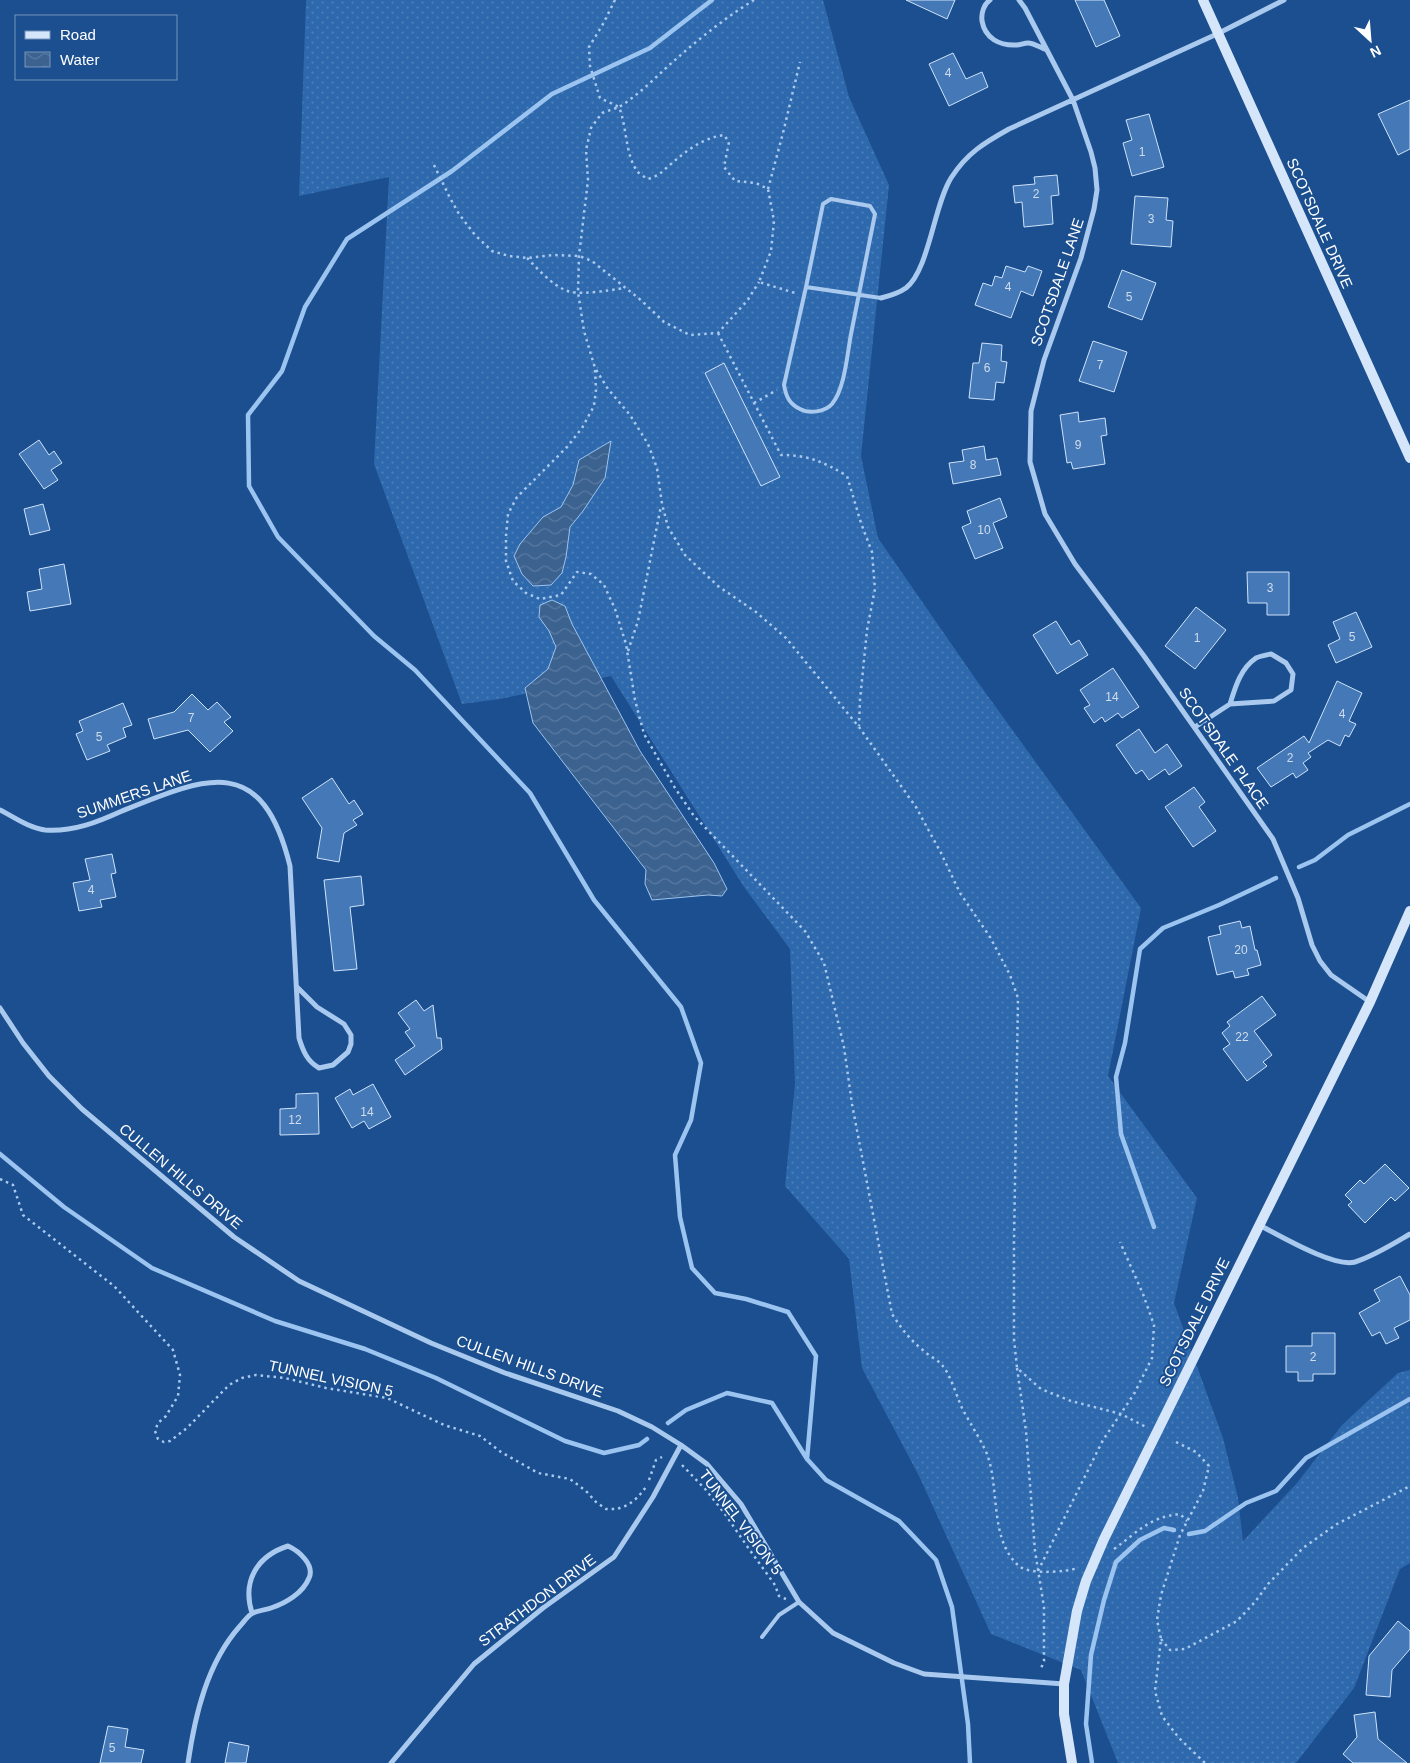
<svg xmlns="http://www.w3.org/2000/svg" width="1410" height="1763" font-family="Arial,sans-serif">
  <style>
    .grass { fill: url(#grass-dots) }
    .water { fill: url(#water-waves); stroke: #9cc4f0 }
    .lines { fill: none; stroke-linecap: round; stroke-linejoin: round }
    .stream { stroke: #9cc4f0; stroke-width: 4.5 }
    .building { fill: #4478b7; stroke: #cfe3fa }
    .path { stroke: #a9c9ee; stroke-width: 2.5; stroke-dasharray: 2.5 4; stroke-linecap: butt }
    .lane { stroke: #a9c9ee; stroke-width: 4 }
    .street { stroke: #a9c9ee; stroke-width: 5 }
    .secondary { stroke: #d6e6fa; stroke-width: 10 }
    .labels { text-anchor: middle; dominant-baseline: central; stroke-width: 4; stroke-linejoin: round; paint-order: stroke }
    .number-label { font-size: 12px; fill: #d0dded }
    .street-label { font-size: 15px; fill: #fff; stroke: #1b4f8f }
  </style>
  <defs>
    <pattern id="grass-dots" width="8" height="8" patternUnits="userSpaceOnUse" patternTransform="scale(1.25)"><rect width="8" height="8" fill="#2e69ad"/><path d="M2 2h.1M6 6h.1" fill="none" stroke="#4d80b9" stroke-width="1.8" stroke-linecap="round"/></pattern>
    <pattern id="water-waves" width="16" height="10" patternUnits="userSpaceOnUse" patternTransform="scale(1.25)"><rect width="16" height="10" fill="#3c6290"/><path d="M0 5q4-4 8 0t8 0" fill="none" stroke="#597aa1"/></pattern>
  </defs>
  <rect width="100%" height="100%" fill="#1b4f8f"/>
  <path class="grass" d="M306,0H823L849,97L889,185L861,456L878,538L977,681L1141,908L1108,1076L1197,1198L1174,1303L1223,1438L1238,1498L1243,1541L1297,1483L1342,1425L1398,1373L1410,1370V1563L1400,1569L1354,1688L1296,1763H1118L1081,1670L991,1634L920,1478L862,1368L849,1259L785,1186L795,1084L790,949L744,887L611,676L500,699L462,704L374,464L389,177L299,196Z"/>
  <path class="water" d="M611,441L605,478L583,511L570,527L566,557L562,573L551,585L533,586L522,574L514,556L520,544L543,517L561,507L573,485L579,460Z
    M552,600L565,606L572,624L640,751L714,863L727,889L722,896L708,895L652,900L645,884L646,870L533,723L525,688L548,669L556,647L549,631L539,617L540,605Z"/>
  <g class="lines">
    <path class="stream" d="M712,0L650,48L552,94L452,171L347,239L305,307L282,371L248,415L249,486L278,537L374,636L415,670L530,793L594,900L681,1007L701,1063L691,1120L675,1155L680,1217L692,1268L715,1293L746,1299L788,1312L816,1356L807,1459L826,1480L899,1521L936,1560L952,1607L968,1724L970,1763
      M1299,867L1315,860L1348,835L1410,804
      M0,1154L64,1207L152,1268L275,1321L365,1349L436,1378L565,1441L604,1453L639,1445L647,1439
      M1154,1227L1121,1134L1116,1077L1125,1043L1140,949L1163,928L1219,905L1276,878
      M668,1423L686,1410L727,1393L772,1403L807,1459
      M1189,1534L1205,1531L1246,1503L1276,1491L1306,1458L1410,1399
      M1092,1763L1086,1724L1091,1655L1104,1600L1116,1562L1140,1540L1164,1528L1174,1530"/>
  </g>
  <path class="building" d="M906,0H955L947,19Z
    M1075,0H1104L1120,36L1096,47Z
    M953,53L966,79L982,72L988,87L949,106L929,64Z
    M1410,100V149L1398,155L1378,114Z
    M1149,114L1164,167L1132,176L1123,143L1132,140L1126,120Z
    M1057,175L1059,195L1051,196L1053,224L1024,227L1022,202L1015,203L1013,186L1035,184L1034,177Z
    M1135,196L1168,198L1166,220L1173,221L1171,247L1131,244Z
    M1006,266L1025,272L1028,266L1042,271L1033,296L1021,291L1011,318L975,305L983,283L992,286L995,276L1002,278Z
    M1122,270L1156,283L1142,320L1108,307Z
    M1093,341L1127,352L1114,392L1079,381Z
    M982,343L1002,345L1001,361L1007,362L1004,383L996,382L994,400L969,398L973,363H979Z
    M724,363L780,477L761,486L705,373Z
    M1078,412L1079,422L1105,418L1107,435L1101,436L1105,464L1073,469L1071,462L1067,463L1060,415Z
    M39,440L49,455L54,451L62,463L51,470L58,480L44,489L19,454Z
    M984,446L986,460L997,458L1001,475L953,484L949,463L964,461L962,450Z
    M1000,498L1007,517L993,523L1003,548L975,559L962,527L971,523L967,511Z
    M43,504L50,530L30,535L24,509Z
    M64,564L71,604L30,611L27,592L42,589L39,569Z
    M1247,572H1289V615H1267V603H1248Z
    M1196,607L1226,630L1195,669L1165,646Z
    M1356,612L1372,647L1336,663L1328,645L1340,639L1333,622Z
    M1056,621L1071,645L1079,640L1088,655L1057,674L1033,635Z
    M1113,668L1139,707L1122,718L1118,713L1105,722L1102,717L1094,723L1084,708L1090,705L1080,690Z
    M1337,681L1362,693L1349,721L1356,724L1349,737L1345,735L1340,746L1328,740L1308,753L1311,757L1303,763L1308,770L1296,778L1293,773L1271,787L1257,768L1304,736L1309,743Z
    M192,694L208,710L217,702L231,717L224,722L233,731L210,752L188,730L154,739L148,719L174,712Z
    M123,703L132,725L123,728L126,737L107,745L110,751L87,760L76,734L83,731L79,721Z
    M1139,729L1155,753L1167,744L1182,766L1169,775L1165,769L1149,780L1142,770L1136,774L1116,745Z
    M332,778L349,804L354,800L363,814L353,820L357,825L344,833L339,862L317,858L322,828L302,798Z
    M1194,787L1205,802L1199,807L1216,831L1193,847L1165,807Z
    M112,854L116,873L111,874L116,897L100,900L102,907L79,911L73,883L90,880L85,859Z
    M361,876L364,905L350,907L357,969L334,971L324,880Z
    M1240,921L1242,928L1250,926L1255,950H1257L1261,965L1247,969L1249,975L1235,978L1233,971L1217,975L1208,937L1221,934L1219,926Z
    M1262,996L1276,1015L1254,1031L1272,1055L1263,1062L1267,1066L1247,1081L1223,1049L1230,1044L1222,1033L1230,1026L1227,1022Z
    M416,1000L424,1011L433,1005L437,1038H441L442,1049L405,1075L395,1060L415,1046L405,1032L410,1029L398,1013Z
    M373,1084L391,1117L369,1129L364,1121L352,1128L335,1098L350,1089L353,1095Z
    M318,1093L319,1134L280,1135V1109L296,1108V1094Z
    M1385,1164L1409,1188L1395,1201L1391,1197L1365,1223L1348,1205L1352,1202L1345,1195L1360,1180L1364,1184Z
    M1400,1276L1410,1295V1320L1394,1328L1399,1338L1386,1344L1380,1332L1372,1336L1359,1313L1380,1301L1374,1290Z
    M1312,1333H1335V1374H1313V1381H1298V1372H1286V1346H1312Z
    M1398,1621L1410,1631V1649L1392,1670L1390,1697L1366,1695L1369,1656Z
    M1375,1712L1378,1739L1407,1763H1353L1343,1754L1357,1737L1354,1715Z
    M108,1726L128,1729L125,1747L144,1750L141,1763H100Z
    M229,1742L249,1746L246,1763H225Z"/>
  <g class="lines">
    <path class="path" d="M615,0L603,24L589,47L590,66L600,98L619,107L602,113L591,128L586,150L588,180L579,256L578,292L584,331L595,368L608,389L630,415L648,444L657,468L662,504L668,527L685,555L718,586L756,612L786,638L859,727L916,807L941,853L960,893L990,937L1010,975L1018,998L1014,1243V1339L1017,1368L1041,1389L1071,1401L1121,1414L1146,1427
      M754,0C723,19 694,43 667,67C652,81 637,96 619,107C627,126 625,156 638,172C640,175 645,177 648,179C661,175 661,172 671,164C687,150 703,138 724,135L729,142L724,167L735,181L756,183L768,189L774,221L771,251L759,282L795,293
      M434,165L450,198L459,214L475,235L492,251L509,256L527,258L554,255L579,256L592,261L642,301L664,322L690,335L718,333L747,301L759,282
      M768,189L783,133L800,62
      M527,258C538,269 549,282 563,289C575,297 610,290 625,288
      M718,333L781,455C808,455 824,462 847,476L861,523L872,552L875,589L867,630L860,700L859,726
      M595,370L596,390L594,406L582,428L567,447L517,497L508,514L506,536V561L513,581L526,593L540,599L561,595L577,572L591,574L604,585L615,609L626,644L635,700L644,734L675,788L694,816L805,931L824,963L844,1047L852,1104L892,1314C901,1328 910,1340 924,1351C929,1356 938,1360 942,1365C951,1375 957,1398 963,1410C971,1425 980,1438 987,1454C1000,1488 989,1540 1019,1566C1029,1575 1066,1572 1078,1568
      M754,403L777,390
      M628,651L638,621L661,506
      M0,1179L13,1185L23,1215L114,1286L173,1350L180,1375L178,1396L166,1416L158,1423L155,1431L158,1439L164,1442L170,1441L187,1428L229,1385L242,1378L256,1375L285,1378L326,1388L387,1398L444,1425L480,1436L501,1452L538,1473L570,1479L586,1491L596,1502L606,1509H617L628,1505L638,1497L646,1487
      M1017,1368L1026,1431L1035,1551L1044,1607V1661L1040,1671
      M1176,1442L1196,1452L1209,1466L1203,1491L1180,1535L1161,1595L1157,1620L1161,1639L1155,1691L1162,1716L1179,1738L1205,1763
      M682,1465L706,1490L725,1514L749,1549L775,1585L779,1596L786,1599
      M649,1480L656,1460L662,1457
      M1114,1549C1138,1532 1149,1517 1180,1514L1187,1521
      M1038,1571L1103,1440L1134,1394L1152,1358L1154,1325L1143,1294L1120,1242
      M1161,1639L1170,1650L1185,1649L1237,1621L1255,1602L1268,1584L1303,1548L1337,1524L1410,1486"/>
    <path class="lane" d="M806,287L823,204L831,199L870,206L875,214C867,254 859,294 851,334C847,355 845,388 832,404C825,412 809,414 800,409C789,404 786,396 784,385L806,287L881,298
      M762,1637L779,1615L799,1602"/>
    <path class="street" d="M990,0C984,4 981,13 982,21C985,38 999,46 1017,45C1020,45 1024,43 1028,43C1034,43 1041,48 1047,50
      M1019,0L1025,8L1073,100L1091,152L1095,168L1097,190L1094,209L1081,258L1044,360L1031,411L1030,462L1045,514L1075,564L1144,656L1273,839L1298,898L1312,945L1320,961L1331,975L1370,1002
      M881,298C889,296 899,293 906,288C929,270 934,205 951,178C967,153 984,143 1009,129L1217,34L1284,0
      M1195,727L1230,704L1274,701L1291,690L1293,674L1286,663L1271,654C1266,655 1260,656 1256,658C1240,669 1235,688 1230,704
      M0,810C14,817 29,828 45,830C73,832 98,822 122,811C208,776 262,753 290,866L299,1038C303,1051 307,1061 319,1068L333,1065L348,1052L351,1044V1035L344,1024L317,1007L297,987
      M0,1008L23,1043L49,1076L82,1109L234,1237L299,1281L431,1343L505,1373L618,1411L652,1427L681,1445L707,1464L741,1504L799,1602L833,1633L894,1663L924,1674L1064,1684
      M1259,1225C1279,1235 1334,1268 1355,1262C1374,1256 1393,1244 1410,1234
      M188,1763C195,1715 207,1663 240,1626C244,1622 248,1615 253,1613C259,1610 266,1610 271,1608C286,1603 303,1593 309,1578C315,1565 299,1551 288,1546C257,1556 242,1581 252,1613
      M391,1763L474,1664L543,1608L614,1557L653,1497L681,1445"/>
    <path class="secondary" d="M1203,0L1410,458
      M1072,1763L1064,1714V1684L1077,1611L1086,1581L1104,1539L1370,1002L1410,911"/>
  </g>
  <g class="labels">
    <g class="number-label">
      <text x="948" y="73">4</text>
      <text x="1142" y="152">1</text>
      <text x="1036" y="194">2</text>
      <text x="1151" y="219">3</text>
      <text x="1008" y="287">4</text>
      <text x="1129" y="297">5</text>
      <text x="1100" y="365">7</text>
      <text x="987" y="368">6</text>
      <text x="1078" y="445">9</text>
      <text x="973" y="465">8</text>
      <text x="984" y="530">10</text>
      <text x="1270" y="588">3</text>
      <text x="1352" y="637">5</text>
      <text x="1197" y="638">1</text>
      <text x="1112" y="697">14</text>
      <text x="1342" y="714">4</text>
      <text x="191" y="718">7</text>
      <text x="99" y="737">5</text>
      <text x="1290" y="758">2</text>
      <text x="91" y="890">4</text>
      <text x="1241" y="950">20</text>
      <text x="1242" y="1037">22</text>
      <text x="367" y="1112">14</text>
      <text x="295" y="1120">12</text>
      <text x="1313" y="1357">2</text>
      <text x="112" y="1748">5</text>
    </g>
    <g class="street-label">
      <text transform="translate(1320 223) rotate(66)">SCOTSDALE DRIVE</text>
      <text transform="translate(1057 282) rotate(-71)">SCOTSDALE LANE</text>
      <text transform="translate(1224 748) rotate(55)">SCOTSDALE PLACE</text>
      <text transform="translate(134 794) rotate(-19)">SUMMERS LANE</text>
      <text transform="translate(181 1176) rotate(40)">CULLEN HILLS DRIVE</text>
      <text transform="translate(1194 1322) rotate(-64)">SCOTSDALE DRIVE</text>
      <text transform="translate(530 1366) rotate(20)">CULLEN HILLS DRIVE</text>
      <text transform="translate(331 1378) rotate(12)">TUNNEL VISION 5</text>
      <text transform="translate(741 1522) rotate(53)">TUNNEL VISION 5</text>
      <text transform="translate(537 1600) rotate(-37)">STRATHDON DRIVE</text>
    </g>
  </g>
  <rect x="15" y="15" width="162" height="65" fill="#1b4f8f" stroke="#7695bc"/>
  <rect x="25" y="31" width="25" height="8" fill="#d6e6fa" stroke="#7695bc"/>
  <text x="60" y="40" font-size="15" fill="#ffffff">Road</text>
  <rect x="25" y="52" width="25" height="15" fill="url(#water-waves)" stroke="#7695bc"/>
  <text x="60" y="65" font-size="15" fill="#ffffff">Water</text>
  <g transform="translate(1370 40) rotate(154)" stroke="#1b4f8f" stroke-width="4" paint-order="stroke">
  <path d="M0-4L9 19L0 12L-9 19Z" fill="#ffffff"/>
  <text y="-8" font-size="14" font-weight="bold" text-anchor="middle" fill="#ffffff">N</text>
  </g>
</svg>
